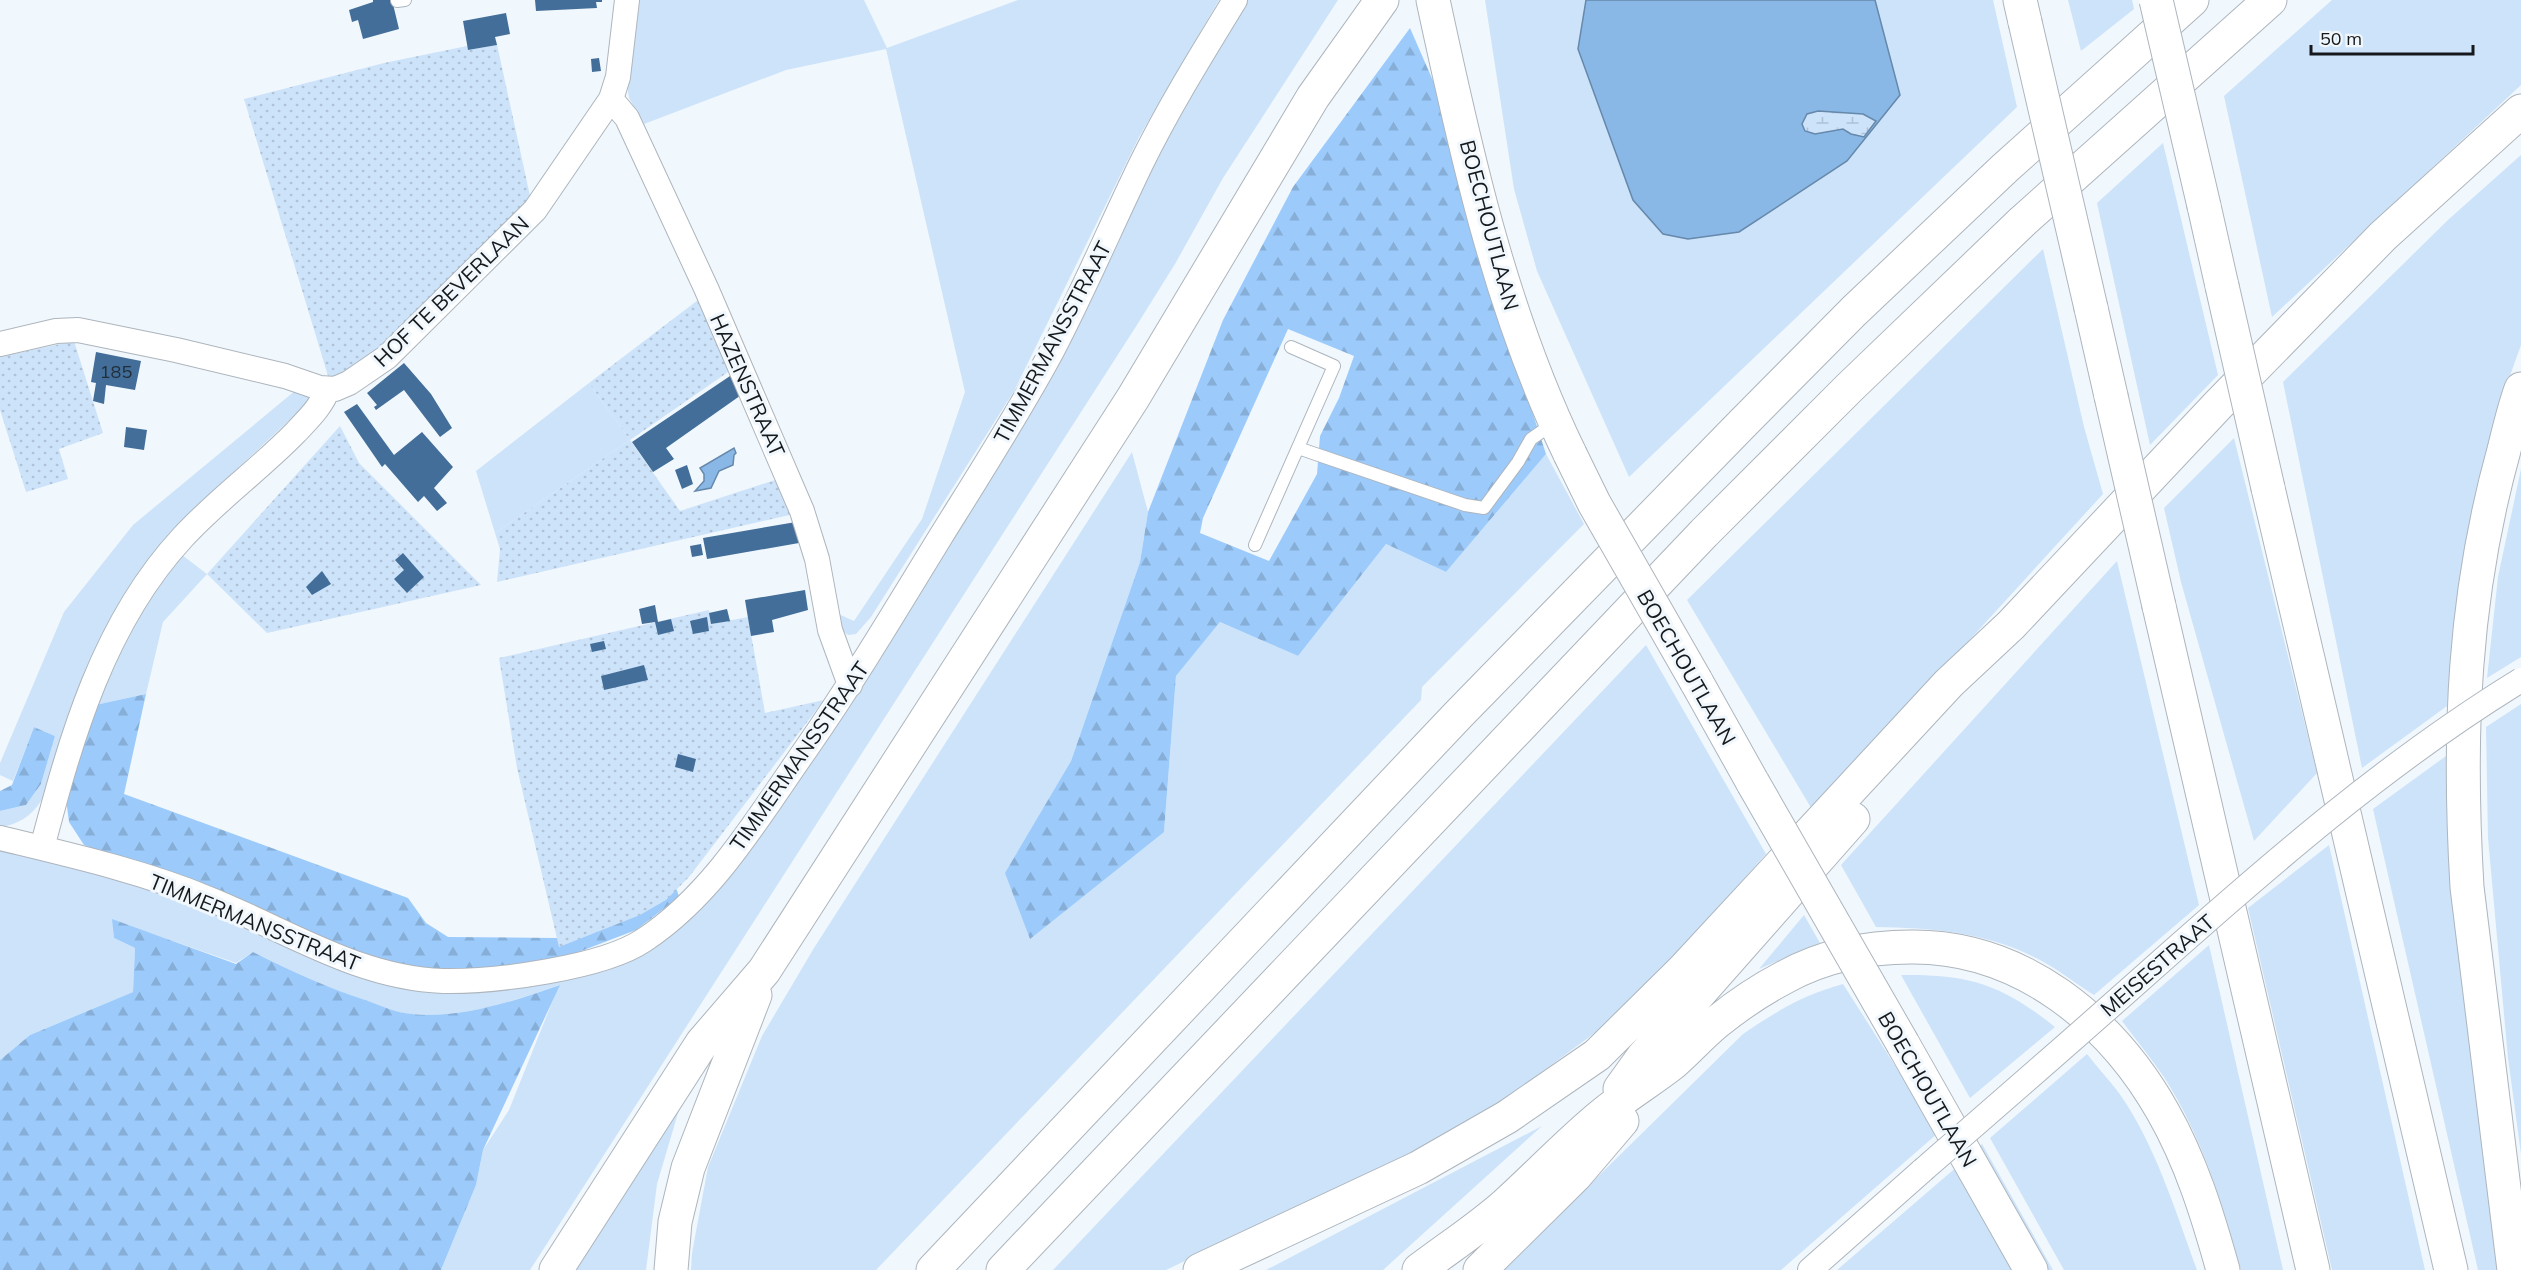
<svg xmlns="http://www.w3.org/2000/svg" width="2521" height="1270" font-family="Mulish,sans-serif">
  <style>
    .grass { fill: #cde3fa }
    .forest { fill: url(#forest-firs); fill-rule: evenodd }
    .wetland { fill: url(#wetland-marsh) }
    .park { fill: url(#park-dots) }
    .water { fill: #89b8e7; stroke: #68a; stroke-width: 1.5; fill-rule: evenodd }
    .building { fill: #426e99 }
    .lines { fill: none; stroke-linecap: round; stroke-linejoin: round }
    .lane-casing { stroke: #adb5bd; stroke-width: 14 }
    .street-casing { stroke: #adb5bd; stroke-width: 26 }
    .secondary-casing { stroke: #adb5bd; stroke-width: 35 }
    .highway-casing { stroke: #adb5bd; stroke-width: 35 }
    .lane { stroke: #fff; stroke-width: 12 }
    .street { stroke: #fff; stroke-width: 24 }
    .secondary { stroke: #fff; stroke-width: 33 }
    .highway { stroke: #fff; stroke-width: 33 }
    .street-bridge-casing { stroke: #adb5bd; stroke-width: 26; stroke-linecap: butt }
    .secondary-bridge-casing { stroke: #adb5bd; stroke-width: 35; stroke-linecap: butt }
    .highway-bridge-casing { stroke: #adb5bd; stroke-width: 35; stroke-linecap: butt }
    .street-bridge { stroke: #fff; stroke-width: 24 }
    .secondary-bridge { stroke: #fff; stroke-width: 33 }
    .highway-bridge { stroke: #fff; stroke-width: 33 }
    .labels { text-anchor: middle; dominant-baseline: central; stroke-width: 6; stroke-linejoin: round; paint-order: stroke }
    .number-label { font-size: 18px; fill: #212e3b }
    .street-label { font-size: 21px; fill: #16191c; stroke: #f0f7fd }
  </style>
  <defs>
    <pattern id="forest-firs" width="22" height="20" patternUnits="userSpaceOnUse" patternTransform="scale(1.5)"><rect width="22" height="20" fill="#9ccbfb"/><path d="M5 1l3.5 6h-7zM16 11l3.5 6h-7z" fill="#86aed7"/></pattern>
    <pattern id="wetland-marsh" width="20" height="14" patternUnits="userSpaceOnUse" patternTransform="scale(1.5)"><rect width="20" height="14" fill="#cde3fa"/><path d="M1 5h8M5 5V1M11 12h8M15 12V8" fill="none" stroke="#afc2d6"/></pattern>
    <pattern id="park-dots" width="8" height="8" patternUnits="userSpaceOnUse" patternTransform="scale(1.5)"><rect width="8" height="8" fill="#cde3fa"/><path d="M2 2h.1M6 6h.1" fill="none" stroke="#afc2d6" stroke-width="1.8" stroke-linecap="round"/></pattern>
  </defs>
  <rect width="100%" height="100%" fill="#f0f7fd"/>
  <path class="grass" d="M640,0H864L887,48L1018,0H1219L1139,137L1014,391L871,617L856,634L848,635L843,631L836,613L854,621L922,519L965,392L886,49L786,70L644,124L629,98L627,85Z
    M1247,0H1338L1223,178L1175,264L1135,328L530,1270H441L476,1185L483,1150L509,1110L559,985C514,1001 461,1019 411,1014C396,1013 382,1006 367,1001C328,988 291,971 253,952L236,963L113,920L114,938L135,948L133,992L30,1035L0,1060V848L116,878L157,891L394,984L665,939L705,903L851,704L966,518L1097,287L1162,147Z
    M1485,0H1993L2017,107L1629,477L1537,271L1514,189Z
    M2068,0H2132L2134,9L2081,51Z
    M2332,0H2521V85L2272,317L2224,96Z
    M2163,143L2218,375L2150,445L2097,203Z
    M2521,155V345L2507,384L2481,473L2464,553L2453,627L2447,706L2362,768L2283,382L2449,219Z
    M2043,249L2084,427L2103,494L1813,811L1687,600Z
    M589,383L630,440L495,533L476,471Z
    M296,390H304L310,400C234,475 145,543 99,643C84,673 74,705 64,737C58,758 53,782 41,801C32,816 17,825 0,827V811L26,805L41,784L55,736L34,727L13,781L0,775V763L64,612L133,525Z
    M2234,438L2317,773L2254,841L2181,582L2164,508Z
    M1132,452L1148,512L1140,562L1071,761L1006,873L1164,832L1176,676L1220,622L1298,656L1386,544L1446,572L1546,454L1584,524L1422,687L1421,700L876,1270H691L692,1253L708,1167L762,1036L814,948Z
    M2521,469V657L2487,678L2498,577Z
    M182,555L207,574L163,622L146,694L95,705C116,650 146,601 182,555Z
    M2117,561L2199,905L2094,995C2078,985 2063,973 2047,964C1994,933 1936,928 1876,927L1841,865Z
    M1646,645L1766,854L1683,948L1600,1029L1496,1106L1406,1155L1166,1270H1053Z
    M2521,704V1154L2508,1058L2488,838L2486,727Z
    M2446,756C2450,929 2477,1099 2499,1270H2478L2373,809Z
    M2329,845L2425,1270H2332L2248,908Z
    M1804,915L1820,943L1759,969Z
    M2209,945L2283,1270H2241C2222,1203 2202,1136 2164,1077C2151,1058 2136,1040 2122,1021Z
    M1901,975C1969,974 2001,984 2055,1027L1970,1098Z
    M1843,984L1938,1133L1781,1270H1503L1743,1034C1777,1011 1803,995 1843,984Z
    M2087,1054C2097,1067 2109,1080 2119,1093C2156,1146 2175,1210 2197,1270H2064L1990,1138Z
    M681,1103L657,1184L646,1270H576Z
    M1542,1126L1383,1270H1266Z
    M1982,1144L2053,1270H2044L1975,1150Z
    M1959,1165L2019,1270H1837Z"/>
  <path class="forest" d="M1410,28L1437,90L1483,261L1546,454L1446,572L1386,544L1298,656L1220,622L1176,676L1164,832L1030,939L1005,873L1071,761L1140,562L1148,512L1223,320L1293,187ZM1288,329L1354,356L1339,398L1320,436L1317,474L1269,561L1200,533L1203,518Z
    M146,694L124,794L408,898L426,923L448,937L557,938L676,887L679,897L636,930L563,958L493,970L446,973L398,967L84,845L69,822L66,799L95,705Z
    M34,727L55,736L41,784L26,805L0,811V791L12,785Z
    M112,919L236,964L253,952C291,971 328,988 368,1001C382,1006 396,1013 412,1014C461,1019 514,1001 560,985L483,1150L476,1185L441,1270H0V1060L30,1035L133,992L135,948L114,938Z"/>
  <path class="wetland" d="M1818,111L1864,114L1877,121L1864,137L1835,128L1815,134L1805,131L1802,124L1807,114Z"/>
  <path class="park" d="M496,40L530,196C507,225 480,250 453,277C421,308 371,364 329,379L244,99L384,63L467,46L469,50L496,45Z
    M702,297L731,370L630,440L680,511L778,479L794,514L497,582L500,549L495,533L630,440L589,383Z
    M74,341L103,433L59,449L68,479L26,492L0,410V357Z
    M340,426L359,463L481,585L267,633L207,574Z
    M709,610L711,624L748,617L765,713L824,700L689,877L666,900L640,915L559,947L517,768L499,658Z"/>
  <path class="water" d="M1586,0H1875L1900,95L1847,161L1739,232L1688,239L1663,234L1633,200L1578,49ZM1818,111L1863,114L1876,121L1864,137L1851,134L1843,129L1815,134L1805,131L1802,124L1807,114Z
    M734,448L736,453L734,455L733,465L719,471L711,488L695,491L704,481V474L700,468Z"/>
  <path class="building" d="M373,0H392L399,29L363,39L358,20L352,22L349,10L373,2Z
    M535,0H602V2H596L597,8L536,11Z
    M506,13L510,34L495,37L497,45L468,50L463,21Z
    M599,58L601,71L592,72L591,59Z
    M96,352L141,361L135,390L106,385L104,404L93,401L96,383L91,382Z
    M404,363L431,394L452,428L440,437L404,390L376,410L374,407L377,405L367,393Z
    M733,374L744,393L666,448L674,459L653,472L632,442Z
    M357,404L394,455L422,432L453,467L434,488L447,503L437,511L424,496L418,502L385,464L382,467L344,412Z
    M126,427L147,430L144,450L124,447Z
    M687,465L693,484L682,489L675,470Z
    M796,522L799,543L707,559L703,538Z
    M701,544L703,555L692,557L690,546Z
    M403,553L424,577L407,593L394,579L404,570L395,560Z
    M322,571L331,584L312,595L306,587Z
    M805,590L808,610L772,620L774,632L751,636L745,600Z
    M655,605L658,622L671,619L674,631L658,635L655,622L642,624L639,609Z
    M727,609L730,621L711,624L709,613Z
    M707,617L709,631L693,634L690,621Z
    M604,641L606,649L592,652L590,644Z
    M644,665L648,680L604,690L601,676Z
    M678,754L696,759L693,772L675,767Z"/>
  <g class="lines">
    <defs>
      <path id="lane" d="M397,1L405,0
        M1298,448L1465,505L1484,508L1518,462L1531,439L1554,423
        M1255,545L1334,366L1291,347"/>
      <path id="street" d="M611,99L627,118L706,288L802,511L817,559L830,630L850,685
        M0,344L56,331L78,330L176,350L285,376L320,388L335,389L349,383L387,357L535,210L611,99L618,77L627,0
        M0,838C70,855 141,871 207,898C285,929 357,978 443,981C494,982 603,968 644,940C714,894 759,816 806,749C854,680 897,608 941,536C979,475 1018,414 1052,351C1084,290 1111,226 1141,164C1169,107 1202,54 1235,0
        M42,848C71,738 103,623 183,537C218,499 260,469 296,432C309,418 321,407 328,389
        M1810,1270L1923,1170"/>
      <path id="secondary" d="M1433,0C1466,154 1501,312 1570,454
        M1696,681L1753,783
        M1903,1044L2031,1270"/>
      <path id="highway" d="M2020,0L2025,22
        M2204,206L2222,286
        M2091,308L2111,396
        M2268,488L2451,1270
        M2159,606L2313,1270
        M1620,1089L1643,1057L1853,819
        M556,1270L702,1043L764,971L1133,398L1313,97L1382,0
        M671,1270L675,1222L688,1168L755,995
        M933,1270L1458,715L1742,424L1854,311L2005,168L2192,0
        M1003,1270L1704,533L1849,388L2023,221L2270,0
        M1200,1270L1418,1168L1507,1117L1597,1055L1684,969L1949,683L2011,625L2218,405L2383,236L2521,111
        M1419,1270C1448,1248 1479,1228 1506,1204C1538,1175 1569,1142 1602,1115C1625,1096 1650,1081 1673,1063C1688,1050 1701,1035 1717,1022C1738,1005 1760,990 1785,977C1823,956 1868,947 1911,947C2021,946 2111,1020 2163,1112C2191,1161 2208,1216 2223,1270
        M1480,1270L1576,1175L1622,1121
        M2514,1270L2467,887C2458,735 2463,597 2504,450C2509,430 2514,408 2521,389"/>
    </defs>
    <use href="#lane" class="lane-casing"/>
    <use href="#street" class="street-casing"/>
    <use href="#secondary" class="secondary-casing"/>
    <use href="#highway" class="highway-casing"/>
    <use href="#lane" class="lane"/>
    <use href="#street" class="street"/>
    <use href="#secondary" class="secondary"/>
    <use href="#highway" class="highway"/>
    <defs>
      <path id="street-bridge" d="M1923,1170C1999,1104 2075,1038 2149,972C2267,867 2387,762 2521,680"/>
      <path id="secondary-bridge" d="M1570,454L1594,503L1696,681
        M1753,783L1903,1044"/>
      <path id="highway-bridge" d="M2156,0L2204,206
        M2025,22L2091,308
        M2222,286L2268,488
        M2111,396L2159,606"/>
    </defs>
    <use href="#street-bridge" class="street-bridge-casing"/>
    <use href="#secondary-bridge" class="secondary-bridge-casing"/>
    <use href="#highway-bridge" class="highway-bridge-casing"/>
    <use href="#street-bridge" class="street-bridge"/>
    <use href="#secondary-bridge" class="secondary-bridge"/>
    <use href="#highway-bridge" class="highway-bridge"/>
  </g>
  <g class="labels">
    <g class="number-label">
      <text x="116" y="371">185</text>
    </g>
    <g class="street-label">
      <text transform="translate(1490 225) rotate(75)">BOECHOUTLAAN</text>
      <text transform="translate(451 291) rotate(-44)">HOF TE BEVERLAAN</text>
      <text transform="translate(1052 342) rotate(-62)">TIMMERMANSSTRAAT</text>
      <text transform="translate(748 385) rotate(66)">HAZENSTRAAT</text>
      <text transform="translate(1687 667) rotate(60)">BOECHOUTLAAN</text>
      <text transform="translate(799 756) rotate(-55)">TIMMERMANSSTRAAT</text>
      <text transform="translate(255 922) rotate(22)">TIMMERMANSSTRAAT</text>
      <text transform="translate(2157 965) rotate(-41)">MEISESTRAAT</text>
      <text transform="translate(1928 1089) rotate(60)">BOECHOUTLAAN</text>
    </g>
  </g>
  <path d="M2311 45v9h162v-9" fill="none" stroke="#16191c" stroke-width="3"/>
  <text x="2320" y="45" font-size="18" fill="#16191c" stroke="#f0f7fd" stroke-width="4.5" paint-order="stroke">50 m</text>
</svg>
